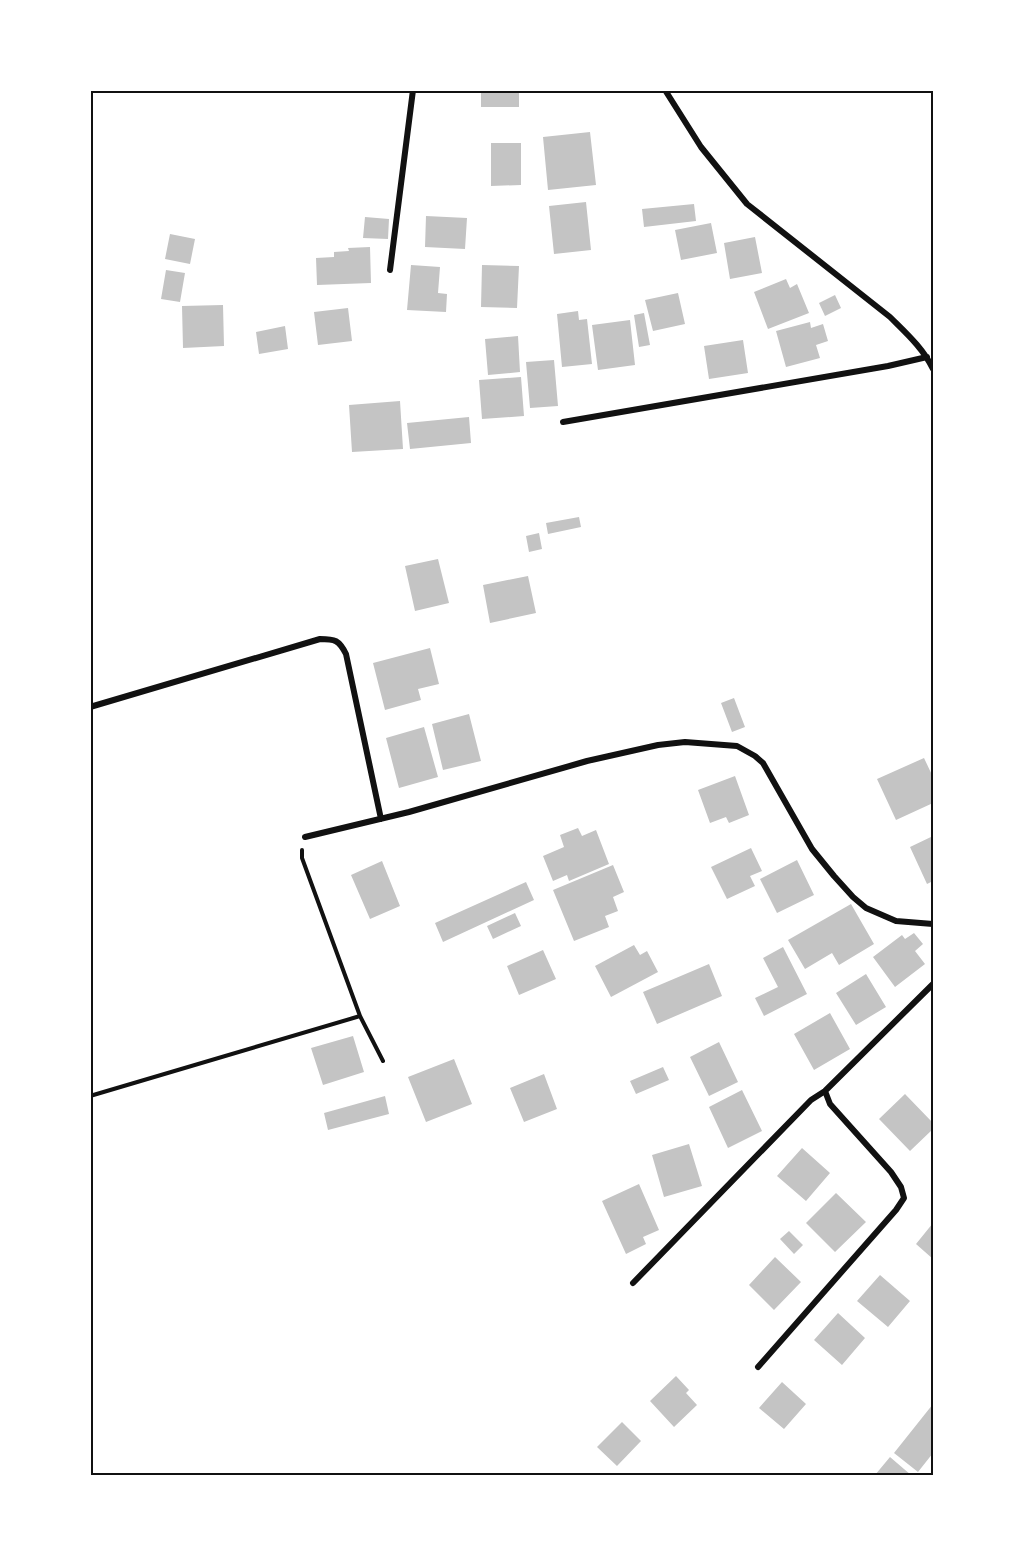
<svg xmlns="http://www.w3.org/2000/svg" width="1023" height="1565" font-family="'Noto Sans',sans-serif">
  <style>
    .building { fill: #c4c4c4 }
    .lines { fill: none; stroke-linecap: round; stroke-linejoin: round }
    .path { stroke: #111; stroke-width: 4 }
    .minor { stroke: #111; stroke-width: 6 }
    .neatline { fill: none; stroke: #111; stroke-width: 2 }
  </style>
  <rect width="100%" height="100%" fill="#fff"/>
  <path class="building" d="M481,90H519V107H481Z
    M590,132L596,185L548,190L543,137Z
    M491,143H521V185L491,186Z
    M586,202L591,250L554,254L549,206Z
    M694,204L696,221L644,227L642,209Z
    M426,216L467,218L465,249L425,247Z
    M365,217L389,219L388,239L363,238Z
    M711,223L717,253L681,260L675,230Z
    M170,234L195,239L190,264L165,259Z
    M755,237L762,273L730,279L724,243Z
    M370,247L371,283L317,285L316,258L334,257V252L349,251L348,248Z
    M411,265L440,267L438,293L447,294L446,312L407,310Z
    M482,265L519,266L517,308L481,307Z
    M166,270L185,273L180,302L161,299Z
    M786,279L790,288L797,284L809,313L768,329L754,292Z
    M678,293L685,324L653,331L645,300Z
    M835,295L841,308L825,316L819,303Z
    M223,305L224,346L183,348L182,306Z
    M348,308L352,341L318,345L314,312Z
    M578,311L579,320L587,319L592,364L562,367L557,314Z
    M644,313L650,345L639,347L634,315Z
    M630,320L635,365L598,370L592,325Z
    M810,322L811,328L823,324L828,341L816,345L820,358L786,367L776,331Z
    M285,326L288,349L259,354L256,332Z
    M518,336L520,372L488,375L485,339Z
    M743,340L748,373L709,379L704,346Z
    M554,360L558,406L530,408L526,362Z
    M521,377L524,416L482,419L479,380Z
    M400,401L403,449L352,452L349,405Z
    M469,417L471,443L410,449L407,423Z
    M579,517L581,527L548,534L546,523Z
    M539,533L542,549L529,552L526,536Z
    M438,559L449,603L415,611L405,566Z
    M528,576L536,613L490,623L483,585Z
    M430,648L439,684L418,689L421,700L385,710L373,663Z
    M734,698L745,727L732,732L721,703Z
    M469,714L481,761L443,770L432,724Z
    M424,727L438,777L399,788L386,738Z
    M924,758L933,777V803L896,820L877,779Z
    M735,776L749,815L729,823L726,817L710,823L698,790Z
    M578,828L582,836L596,830L609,864L569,881L567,875L553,881L543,856L564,847L560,835Z
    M933,836V881L927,884L910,847Z
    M751,848L762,871L750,876L755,886L727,899L711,867Z
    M797,860L814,895L777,913L760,879Z
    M382,861L400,906L370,919L351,875Z
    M613,865L624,892L613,897L618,911L605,916L609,927L574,941L553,890Z
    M526,882L534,900L443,942L435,923Z
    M851,904L874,944L839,965L832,953L805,969L788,940Z
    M515,913L521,926L493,939L487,926Z
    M914,933L923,944L915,951L925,964L895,987L873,957L902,935L905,939Z
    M634,945L640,955L647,951L658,972L611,997L595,966Z
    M783,947L807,994L764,1016L755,998L778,987L763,958Z
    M543,950L556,979L519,995L507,966Z
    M709,964L722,996L657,1024L643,992Z
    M866,974L886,1007L856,1025L836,993Z
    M830,1013L850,1049L814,1070L794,1034Z
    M353,1036L364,1072L323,1085L311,1048Z
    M719,1042L738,1082L709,1096L690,1057Z
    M454,1059L472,1104L426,1122L408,1077Z
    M663,1067L669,1080L636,1094L630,1081Z
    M544,1074L557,1109L524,1122L510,1088Z
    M742,1090L762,1131L728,1148L709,1107Z
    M905,1094L933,1123V1129L910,1151L879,1119Z
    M385,1096L389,1114L328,1130L324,1113Z
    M689,1144L702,1186L664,1197L652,1155Z
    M802,1148L830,1173L806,1201L777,1176Z
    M639,1184L659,1230L643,1237L646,1244L626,1254L602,1201Z
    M836,1193L866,1222L835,1252L806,1223Z
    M933,1223V1259L916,1244Z
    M789,1231L803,1245L794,1254L780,1239Z
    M775,1257L801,1282L774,1310L749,1285Z
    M880,1275L910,1301L888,1327L857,1301Z
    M838,1313L865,1338L842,1365L814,1340Z
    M676,1376L689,1390L686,1393L697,1405L674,1427L650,1401Z
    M782,1382L806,1404L784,1429L759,1408Z
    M933,1404V1453L918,1472L894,1453Z
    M622,1422L641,1441L617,1466L597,1447Z
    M890,1457L911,1475H875Z"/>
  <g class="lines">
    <path class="path" d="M302,850V858L360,1016L383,1061
      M90,1096L360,1016"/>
    <path class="minor" d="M665,90L701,147L747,204L890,317C906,333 923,348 933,369
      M390,270L413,90
      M563,422L888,366L927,357
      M90,707L320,639C335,639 339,640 346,654L381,819
      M305,837L409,812L587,761L658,745L685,742L737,746L755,756L763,763L812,849L834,876L853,897L866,908L896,921L933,924
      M633,1283L811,1100L825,1091L933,984
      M758,1367L896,1210L904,1198L901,1187L891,1172L830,1104L825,1091"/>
  </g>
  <rect width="1023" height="1565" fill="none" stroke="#ffffff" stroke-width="183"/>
  <rect x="92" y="92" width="840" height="1382" class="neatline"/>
</svg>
